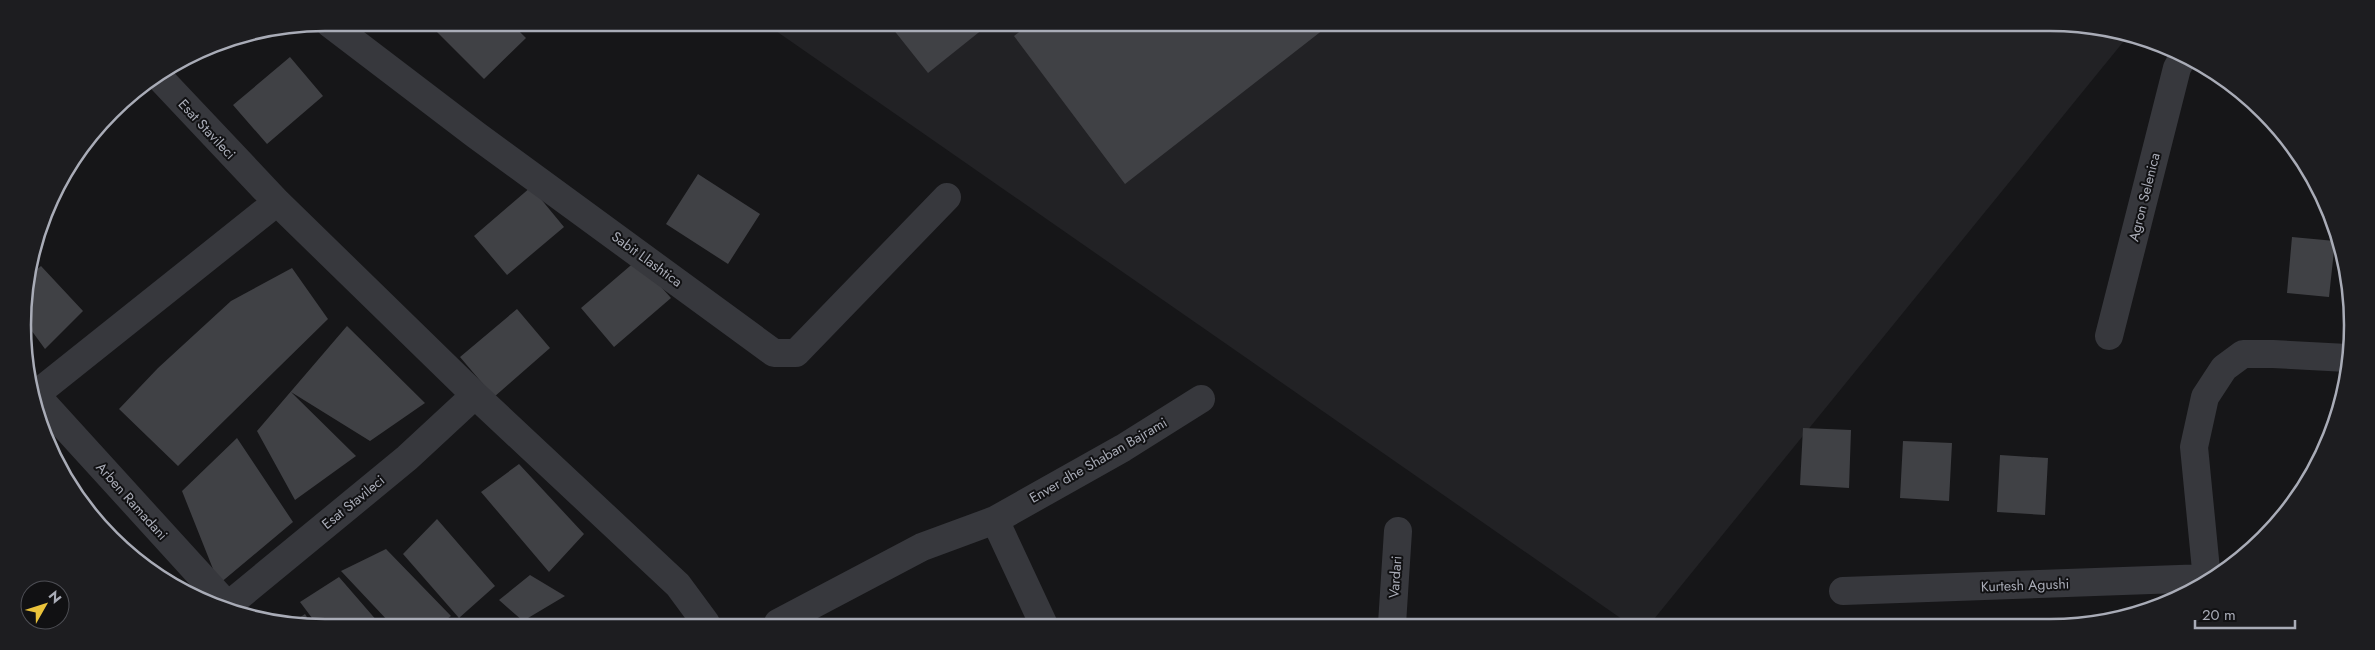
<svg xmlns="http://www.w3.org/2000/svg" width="2375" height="650" font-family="Jost,sans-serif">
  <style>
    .built { fill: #222225 }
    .building { fill: #404145 }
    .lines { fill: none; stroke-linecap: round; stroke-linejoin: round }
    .street { stroke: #37383d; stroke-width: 28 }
    .labels { text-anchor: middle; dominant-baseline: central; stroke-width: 4; stroke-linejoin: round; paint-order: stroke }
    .street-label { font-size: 14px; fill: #a9acb7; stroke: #111113 }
    .rim { fill: none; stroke: #a9acb7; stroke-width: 2.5 }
  </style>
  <rect width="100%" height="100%" fill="#161618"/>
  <path class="built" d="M766,24L2109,28L2128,36L1650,624H1629Z"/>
  <path class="building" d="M436,23H511L526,38L484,79L432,27Z
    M889,24H902L988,25L928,73Z
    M1028,25L1328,26L1125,184L1014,36Z
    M290,57L323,96L267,144L233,105Z
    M698,174L760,214L728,264L666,224Z
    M531,187L564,227L507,275L474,236Z
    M2292,237L2335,241L2329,297L2287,293Z
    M637,260L671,298L614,347L581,308Z
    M41,266L83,311L45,349L26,323L23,305L32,273Z
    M292,268L328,319L178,466L119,409L158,368L231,301Z
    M517,309L550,348L494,397L460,357Z
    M347,326L425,403L370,441L291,392L356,456L295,500L257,431Z
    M1803,428L1851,430L1849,488L1800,485Z
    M237,438L293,522L219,584L182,491Z
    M1903,441L1952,443L1949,501L1900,498Z
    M2000,455L2048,458L2045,515L1997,512Z
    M519,464L584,534L549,572L481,492Z
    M437,519L495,586L459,618L403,554Z
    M386,549L451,616L443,622H389L341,571Z
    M530,575L565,596L523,621L499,600Z
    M339,577L378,622H315L300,602Z
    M305,614L310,622H293Z"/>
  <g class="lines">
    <path class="street" d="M329,23L476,135L774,353H796L947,197
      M159,77L277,202L475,395L678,585L706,623
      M2109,336L2177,68L2182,59
      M35,394L230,608
      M35,395L277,202
      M995,520L1043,623
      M2207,580L2194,447L2205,397L2224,368L2243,354H2273L2347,358
      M1843,591L2207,578
      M226,607L407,458L475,395
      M778,623L922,547L995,520L1123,448L1201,399
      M1392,624L1398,531"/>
  </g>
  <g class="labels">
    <g class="street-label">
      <text transform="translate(207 129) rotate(47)">Esat Stavileci</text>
      <text transform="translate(2144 197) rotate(-76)">Agron Selenica</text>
      <text transform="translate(647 259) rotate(36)">Sabit Llashtica</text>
      <text transform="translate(1098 460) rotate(-30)">Enver dhe Shaban Bajrami</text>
      <text transform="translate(132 501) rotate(48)">Arben Ramadani</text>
      <text transform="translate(353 502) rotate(-39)">Esat Stavileci</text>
      <text transform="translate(1395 577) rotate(-86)">Vardari</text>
      <text transform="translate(2025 585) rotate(-2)">Kurtesh Agushi</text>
    </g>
  </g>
  <path d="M0 0H2375V650H0ZM325 31H2050A294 294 0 0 1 2344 325V325A294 294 0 0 1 2050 619H325A294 294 0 0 1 31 325V325A294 294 0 0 1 325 31Z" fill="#1d1d20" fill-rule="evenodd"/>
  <path class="rim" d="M325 31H2050A294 294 0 0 1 2344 325V325A294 294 0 0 1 2050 619H325A294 294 0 0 1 31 325V325A294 294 0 0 1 325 31Z"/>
  <g transform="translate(45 605) rotate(51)"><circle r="24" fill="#111113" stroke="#4e4f55"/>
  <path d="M0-4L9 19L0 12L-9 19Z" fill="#ebc33b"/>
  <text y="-8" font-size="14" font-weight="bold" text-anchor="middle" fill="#a9acb7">N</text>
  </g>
  <path d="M2195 620v8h100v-8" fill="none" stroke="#a9acb7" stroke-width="2.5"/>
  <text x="2202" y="620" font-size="15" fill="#a9acb7" stroke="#111113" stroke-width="4" paint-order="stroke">20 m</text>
</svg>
